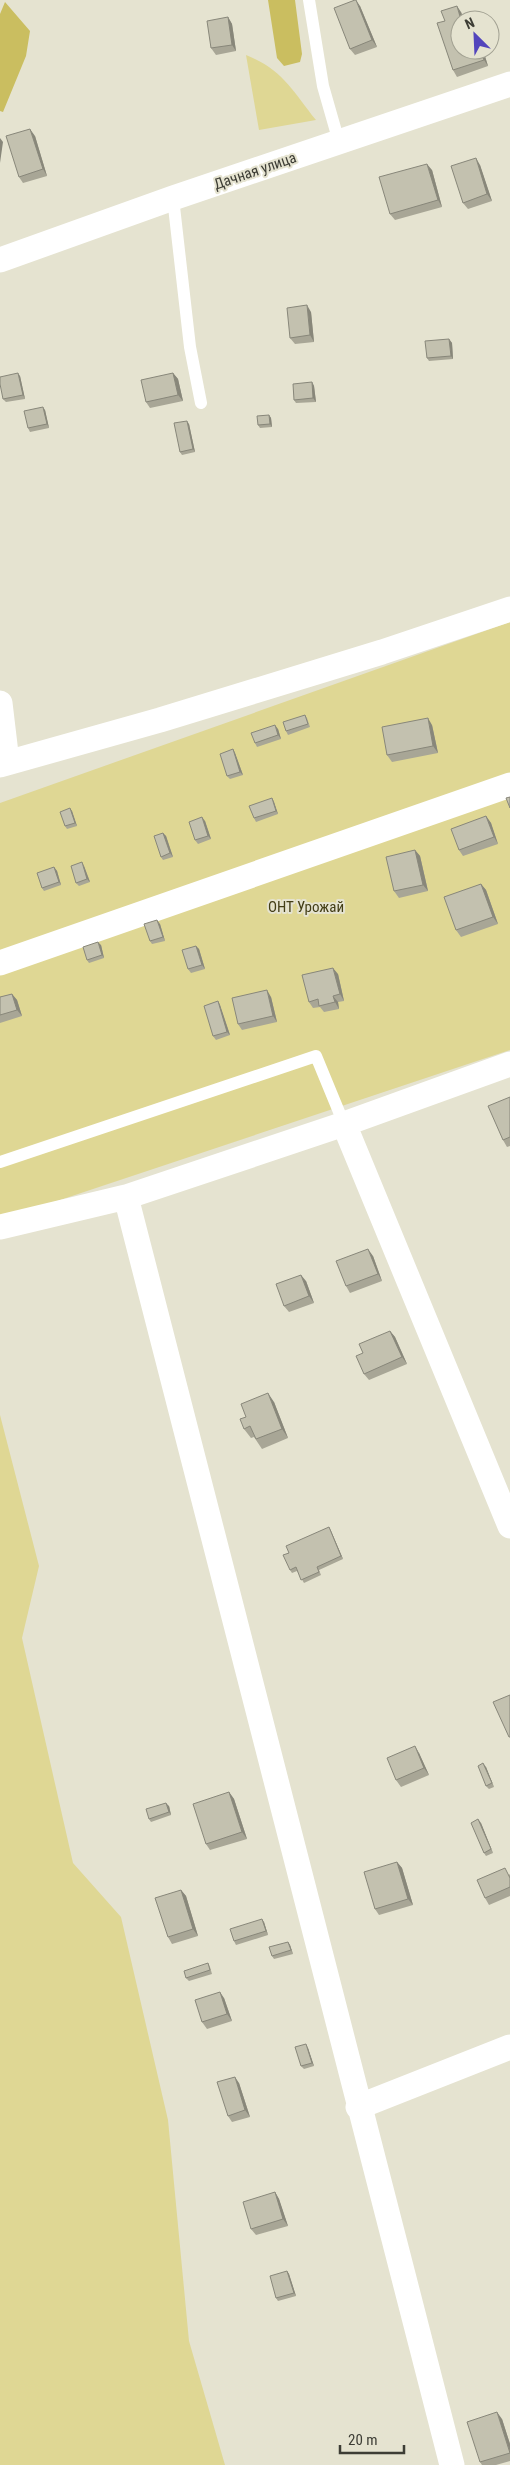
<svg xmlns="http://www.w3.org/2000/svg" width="510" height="2465" font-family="'Roboto Condensed',sans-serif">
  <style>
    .green { fill: #dfd794 }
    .water { fill: #cabe60 }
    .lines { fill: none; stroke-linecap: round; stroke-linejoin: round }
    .lane { stroke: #fff; stroke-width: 12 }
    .street { stroke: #fff; stroke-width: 25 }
    .wall { fill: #a8a696 }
    .shaded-wall { fill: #88877a }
    .building { fill: #c3c1af; stroke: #88877a }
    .labels { text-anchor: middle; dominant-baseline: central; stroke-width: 4; stroke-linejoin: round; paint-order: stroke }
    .street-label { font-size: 15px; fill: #3d3d35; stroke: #e5e3d0 }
    .park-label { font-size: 15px; fill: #433e16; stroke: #e5e3d0 }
  </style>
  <rect width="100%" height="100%" fill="#e5e3d0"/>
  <path class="green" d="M246,55C282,69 293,91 316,120L259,130Z
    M510,622V1050L0,1220V803Z
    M0,1415L39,1566L22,1638L73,1863L121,1917L168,2120L189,2341L225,2465H0Z"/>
  <path class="water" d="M268,0H295L302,54L300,62L284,66L277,58Z
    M5,2L30,31L26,56L3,112L0,111V14Z"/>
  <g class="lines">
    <path class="lane" d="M309,0L323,86L339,142
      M173,198L190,347L201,403
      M0,1162L316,1056L344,1124"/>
    <path class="street" d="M0,260L173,198L510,84
      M0,703L7,762
      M0,765L160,720L382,652L510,609
      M0,963L510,785
      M344,1124L510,1526
      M126,1197L452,2465
      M0,1227L126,1197L344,1124L510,1064
      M358,2107L510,2047"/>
  </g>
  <path class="wall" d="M360,6L377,47L355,55L350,49Z
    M461,12L464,20H460V50H483L488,66L457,77L453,70L445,21Z
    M228,17L232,24L236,51L216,55L211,48Z
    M35,136L47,176L23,183L19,177Z
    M480,165L492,201L468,209L463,203Z
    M432,170L442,207L395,220L390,214Z
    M311,312L314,342L295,344L290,338Z
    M449,339L452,343L453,359L429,361L427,358Z
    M173,373L178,379L183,401L150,408L146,402Z
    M20,376L25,399L6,402L3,399Z
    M312,382L314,386L316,402L296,403L294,400Z
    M45,410L49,428L30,432L28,428Z
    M269,415L271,418L272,427L260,428L258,425Z
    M189,424L195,452L182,455L180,452Z
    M305,715L307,718L310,727L288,735L286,731Z
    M432,725L438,753L392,762L387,755Z
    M278,729L281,739L257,747L255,743Z
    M233,749L235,753L243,775L230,779L227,776Z
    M272,798L274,802L278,814L256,822L254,818Z
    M72,811L77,826L67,829L65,826Z
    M486,816L491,823L498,844L463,856L459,850Z
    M205,821L211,839L198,844L195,840Z
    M163,833L166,836L173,857L163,860L161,857Z
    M415,850L420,856L428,891L399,898L394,891Z
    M84,866L90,882L79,886L76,883Z
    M54,867L57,871L61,885L44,891L42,888Z
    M481,884L486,890L498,924L461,937L456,930Z
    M160,924L165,941L152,944L150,941Z
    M101,945L104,958L89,963L87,960Z
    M196,946L199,949L205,969L191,973L188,969Z
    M338,974L344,1001L338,1002L339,1009L324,1012L320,1007L313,1008L309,1002Z
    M12,994L17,1000L22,1016L0,1023V997Z
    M271,997L277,1022L242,1030L238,1024Z
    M218,1001L220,1005L230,1035L216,1040L213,1036Z
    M510,1097V1146L507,1147L503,1140Z
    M373,1256L382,1281L350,1293L346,1286Z
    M306,1281L314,1303L289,1312L284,1306Z
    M390,1331L395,1337L407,1364L369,1380L364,1374L363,1353Z
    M274,1402L288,1438L262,1449L254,1437L251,1438L244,1429L246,1417Z
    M329,1527L331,1531L343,1559L319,1570L321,1575L304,1583L297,1571L292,1573L290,1570L289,1553Z
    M419,1753L429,1775L401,1787L396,1780Z
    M486,1767L494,1787L489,1789L486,1786Z
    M229,1792L234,1799L247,1839L210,1850L206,1844Z
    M169,1806L171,1815L151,1822L149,1819Z
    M481,1823L493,1853L486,1856L484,1853Z
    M397,1862L402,1868L413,1905L379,1915L375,1909Z
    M510,1874V1896L489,1905L485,1898Z
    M181,1890L186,1896L198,1936L172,1944L168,1937Z
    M264,1922L268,1935L236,1945L234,1941Z
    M288,1942L290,1945L293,1954L274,1959L272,1956Z
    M208,1963L210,1967L212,1974L189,1981L186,1978Z
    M224,1998L232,2021L207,2029L202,2022Z
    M308,2048L314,2066L304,2069L301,2066Z
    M239,2083L250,2117L232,2122L228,2116Z
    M275,2192L279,2199L288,2226L256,2235L251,2229Z
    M287,2271L289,2274L296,2296L278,2301L276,2298Z
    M502,2419L510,2444V2461L496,2465H482L480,2462Z"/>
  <path class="shaded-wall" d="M356,0L360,6L377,47L372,40Z
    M457,6L461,12L464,20H461Z
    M228,17L232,24L236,51L232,45Z
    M480,50H483L488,66L484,60Z
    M30,129L35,136L47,176L43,169Z
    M0,138L3,142L0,163Z
    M476,158L480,165L492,201L487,194Z
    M427,164L432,170L442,207L438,200Z
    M307,305L311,312L314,342L310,335Z
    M449,339L452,343L453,359L451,356Z
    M18,373L20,376L25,399L23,395Z
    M173,373L178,379L183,401L178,395Z
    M312,382L314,386L316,402L313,398Z
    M43,407L45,410L49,428L47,424Z
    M269,415L271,418L272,427L270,424Z
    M187,421L189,424L195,452L193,449Z
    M428,718L432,725L438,753L433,746Z
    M275,725L278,729L281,739L278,735Z
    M233,749L235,753L243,775L240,772Z
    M272,798L274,802L278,814L276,811Z
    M70,808L72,811L77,826L75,823Z
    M486,816L491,823L498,844L494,837Z
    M202,817L205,821L211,839L208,836Z
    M163,833L166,836L173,857L170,853Z
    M415,850L420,856L428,891L423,885Z
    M82,862L84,866L90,882L87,879Z
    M54,867L57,871L61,885L59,882Z
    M481,884L486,890L498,924L493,917Z
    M157,920L160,924L165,941L163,937Z
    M98,942L101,945L104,958L102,955Z
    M196,946L199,949L205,969L202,965Z
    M333,968L338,974L344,1001L340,994Z
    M267,990L271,997L277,1022L273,1016Z
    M12,994L17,1000L22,1016L17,1010Z
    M333,996L338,1002L339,1009L335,1002Z
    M218,1001L220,1005L230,1035L227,1032Z
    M368,1249L373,1256L382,1281L378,1274Z
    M301,1275L306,1281L314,1303L309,1296Z
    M390,1331L395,1337L407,1364L402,1357Z
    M268,1393L274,1402L288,1438L282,1429Z
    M329,1527L331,1531L343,1559L341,1556Z
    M415,1746L419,1753L429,1775L424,1768Z
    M483,1763L486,1767L494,1787L492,1783Z
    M229,1792L234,1799L247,1839L242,1832Z
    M166,1803L169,1806L171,1815L169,1812Z
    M478,1819L481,1823L493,1853L491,1849Z
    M397,1862L402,1868L413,1905L408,1899Z
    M181,1890L186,1896L198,1936L193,1929Z
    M262,1919L264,1922L268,1935L266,1931Z
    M288,1942L290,1945L293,1954L291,1950Z
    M220,1992L224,1998L232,2021L227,2014Z
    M306,2044L308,2048L314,2066L312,2063Z
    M235,2077L239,2083L250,2117L245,2110Z
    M275,2192L279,2199L288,2226L283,2219Z
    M287,2271L289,2274L296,2296L294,2293Z
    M497,2412L502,2419L510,2444V2452Z"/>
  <path class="building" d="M355,0H356L372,40L350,49L334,8Z
    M457,6L461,20H460V50H480L484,60L453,70L437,23L445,21L441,11Z
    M228,17L232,45L211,48L207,21Z
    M30,129L43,169L19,177L6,136Z
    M476,158L487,194L463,203L451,166Z
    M427,164L438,200L390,214L379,177Z
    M307,305L310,335L290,338L287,308Z
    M449,339L451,356L427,358L425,341Z
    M18,373L23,395L3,399L0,384V377Z
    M173,373L178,395L146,402L141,380Z
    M312,382L313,398L294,400L293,384Z
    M43,407L47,424L28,428L24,411Z
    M269,415L270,424L258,425L257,416Z
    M187,421L193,449L180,452L174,423Z
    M305,715L308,724L286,731L283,722Z
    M428,718L433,746L387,755L382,727Z
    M275,725L278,735L255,743L251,733Z
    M233,749L240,772L227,776L220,754Z
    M510,797V808L506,798Z
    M272,798L276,811L254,818L249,806Z
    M70,808L75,823L65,826L60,812Z
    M486,816L494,837L459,850L451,829Z
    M202,817L208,836L195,840L189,822Z
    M163,833L170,853L161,857L154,836Z
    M415,850L423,885L394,891L386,857Z
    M82,862L87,879L76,883L71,866Z
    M54,867L59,882L42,888L37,873Z
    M481,884L493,917L456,930L444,897Z
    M157,920L163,937L150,941L144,924Z
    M98,942L102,955L87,960L83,947Z
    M196,946L202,965L188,969L182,950Z
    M333,968L340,994L333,996L335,1002L319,1006L318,999L309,1002L302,975Z
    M267,990L273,1016L238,1024L232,998Z
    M12,994L17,1010L0,1015V997Z
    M218,1001L227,1032L213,1036L204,1006Z
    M510,1097V1137L503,1140L488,1106Z
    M368,1249L378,1274L346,1286L336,1261Z
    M301,1275L309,1296L284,1306L276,1284Z
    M390,1331L402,1357L364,1374L356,1356L363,1353L359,1344Z
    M268,1393L282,1429L256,1439L250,1426L244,1429L240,1419L246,1417L241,1404Z
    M329,1527L341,1556L317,1567L319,1572L301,1580L296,1567L290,1570L283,1555L289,1553L286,1546Z
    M510,1695V1737H509L493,1702Z
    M415,1746L424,1768L396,1780L387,1758Z
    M483,1763L492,1783L486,1786L478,1766Z
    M229,1792L242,1832L206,1844L193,1804Z
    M166,1803L169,1812L149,1819L146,1809Z
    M478,1819L491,1849L484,1853L471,1823Z
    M397,1862L408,1899L375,1909L364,1872Z
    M505,1868L510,1878V1887L485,1898L477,1880Z
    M181,1890L193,1929L168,1937L155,1898Z
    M262,1919L266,1931L234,1941L230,1929Z
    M288,1942L291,1950L272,1956L269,1947Z
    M208,1963L210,1970L186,1978L184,1971Z
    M220,1992L227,2014L202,2022L195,2000Z
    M306,2044L312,2063L301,2066L295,2047Z
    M235,2077L245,2110L228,2116L217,2082Z
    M275,2192L283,2219L251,2229L243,2202Z
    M287,2271L294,2293L276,2298L270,2276Z
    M497,2412L510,2453L480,2462L467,2422Z"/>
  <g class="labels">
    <g class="street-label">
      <text transform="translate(255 171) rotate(-19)">Дачная улица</text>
    </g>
    <g class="park-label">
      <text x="306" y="907">ОНТ Урожай</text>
    </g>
  </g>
  <g transform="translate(475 35) rotate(336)"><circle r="24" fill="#e5e3d0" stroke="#a2a192"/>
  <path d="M0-4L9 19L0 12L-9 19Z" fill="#5244bc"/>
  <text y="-8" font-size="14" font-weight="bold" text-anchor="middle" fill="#3d3d35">N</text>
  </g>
  <path d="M340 2445v8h64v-8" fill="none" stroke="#3d3d35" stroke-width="2.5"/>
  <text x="348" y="2445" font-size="15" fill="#3d3d35" stroke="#e5e3d0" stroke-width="4" paint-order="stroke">20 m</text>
</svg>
